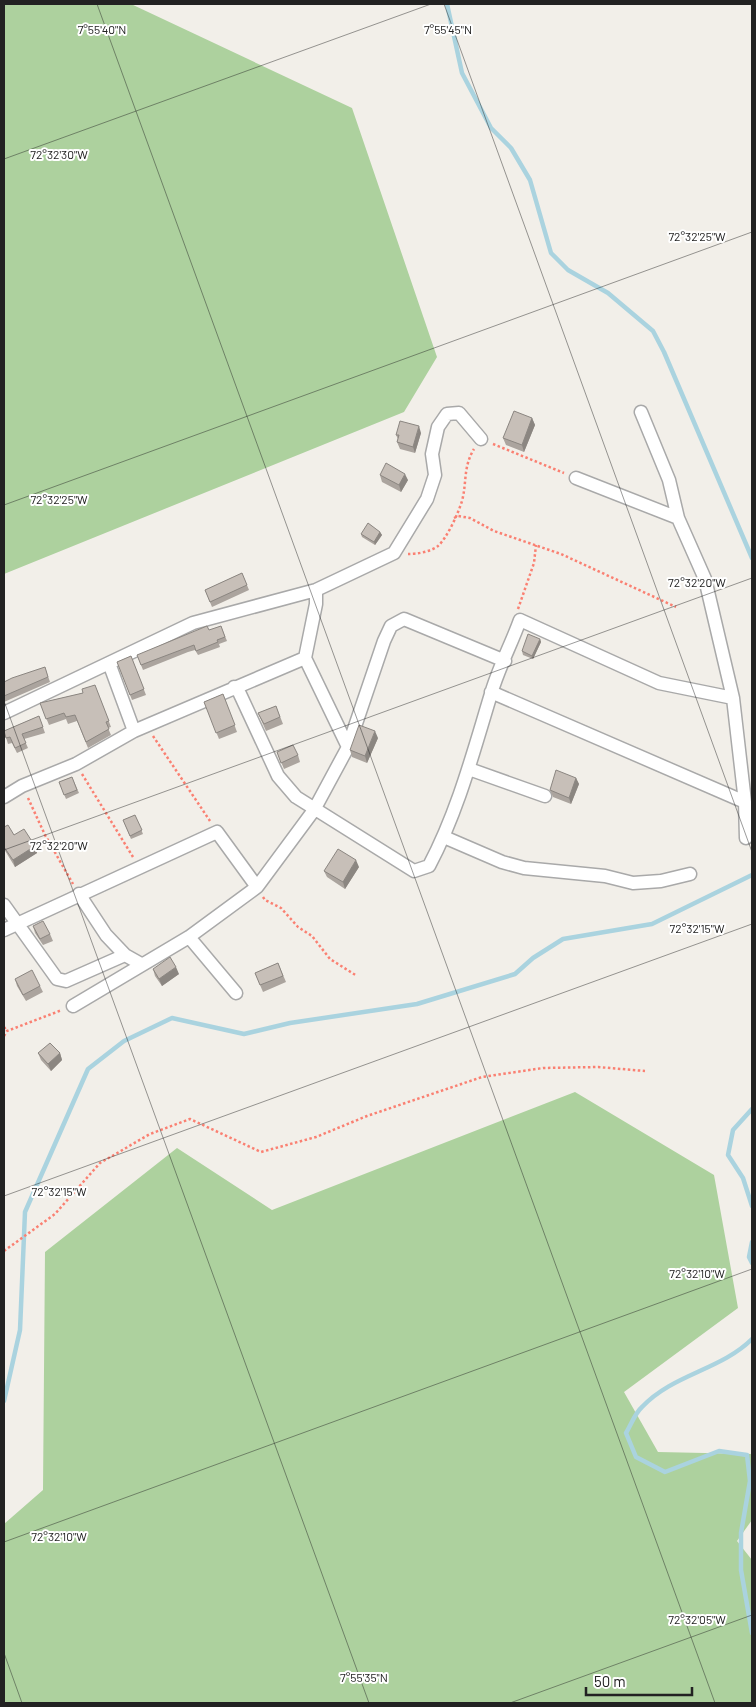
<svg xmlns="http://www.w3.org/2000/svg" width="756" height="1707" font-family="Barlow,sans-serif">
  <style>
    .forest { fill: #add19e }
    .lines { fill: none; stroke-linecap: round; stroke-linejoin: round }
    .stream { stroke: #aad3df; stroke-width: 4.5 }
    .minor-casing { stroke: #a9a9a9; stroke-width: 15 }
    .path { stroke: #fa8072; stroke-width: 2.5; stroke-dasharray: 2.5 2.5; stroke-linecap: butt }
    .minor { stroke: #fff; stroke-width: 12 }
    .wall { fill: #aba49e }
    .shaded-wall { fill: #8b8681 }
    .building { fill: #c7bfb8; stroke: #8b8681 }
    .ticks { fill: none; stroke: #222; stroke-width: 1; stroke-opacity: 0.45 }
    .ticks-label { font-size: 12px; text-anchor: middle; fill: #222; stroke: #fff; stroke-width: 4; stroke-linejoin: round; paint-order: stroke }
  </style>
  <rect width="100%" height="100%" fill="#f2efe9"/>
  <path class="forest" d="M4,4H131L352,108L437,357L404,412L4,574Z
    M575,1092L714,1175L738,1308L624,1392L658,1452L752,1454V1520L737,1541L752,1560V1703H4V1524L43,1490L45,1252L177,1148L272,1210Z"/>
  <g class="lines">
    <path class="stream" d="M447,4L462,73L491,128L511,148L530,180L551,253L568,270L608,293L653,331L664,352L752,558
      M752,1109L733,1130L728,1155L743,1178L752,1206
      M752,1242L749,1257L752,1263
      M752,1339C721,1370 673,1374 642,1407C635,1413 631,1425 626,1433L636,1457L665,1472L719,1451L747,1455L750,1481L741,1533V1570L752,1633
      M4,1401L20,1330L25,1212L88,1069L124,1041L172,1018L244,1034L290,1023L417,1004L515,974L533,958L563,939L652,924L752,875"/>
    <defs>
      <path id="minor" d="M641,412L669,480L678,518
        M576,478L678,518L705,579L733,698L745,802L746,838
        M305,658L348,747
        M109,663L134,731
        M234,687L239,692L278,776L296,797L414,871L429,866C458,811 473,753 491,694C498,669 511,645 520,620L659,683L733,698
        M491,692L745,802
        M4,713L193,623L316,590L394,553L427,499L435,475L432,454L438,427L447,414L459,413L481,439
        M469,769L545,796
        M4,797L22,786L76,764L134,731L305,658L316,604V590
        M444,837L502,862L524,868L605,876L633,883L661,881L690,874
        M79,894L106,935L125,955
        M4,905L57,979L66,981L125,955L141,964
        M4,930L217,832L257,887
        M189,937L236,993
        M73,1006L189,937L257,887L314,810L348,747L384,641L391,626L404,619L505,661"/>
    </defs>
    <use href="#minor" class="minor-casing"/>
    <path class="path" d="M493,444L564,473
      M454,518L458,516L470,518L494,531L561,554L676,607
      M408,554C417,554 430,552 438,546C447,538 458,514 462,501C467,482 463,467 474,449
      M518,609L534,563L536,545
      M153,736L210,821
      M82,774L133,857
      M28,798L45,835L73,884
      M263,897L265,900L281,908L298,927L312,936L330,959L357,976
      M4,1027L7,1031
      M4,1036L7,1031L62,1010
      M4,1251L55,1214L100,1163L150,1134L190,1119L261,1152L316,1137L367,1116L482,1077L543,1068L598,1067L645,1071"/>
    <use href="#minor" class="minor"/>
  </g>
  <path class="wall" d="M532,418L535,425L524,452L506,445L503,438Z
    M421,433L415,453L400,449L397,442L398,439L396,435Z
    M380,475L408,480L401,492L382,482Z
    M380,532L382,535L375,545L362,537L361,534Z
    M242,573L249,590L212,607L205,590Z
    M221,626L227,641L219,644L220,647L198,655L195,650L188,652L143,670L137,655Z
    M540,639L541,642L533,659L523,655L522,651Z
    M131,656L146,695L132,700L117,662Z
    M45,667L50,682L4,702V682Z
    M95,685L111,727L108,728L111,735L88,748L77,721L68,724L66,719L49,725L40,703L83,693Z
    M223,694L237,732L219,739L204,702Z
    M276,706L283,724L266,731L258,713Z
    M39,716L45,733L24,739L28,748L17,753L12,743L8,744L4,731Z
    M378,738L367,763L352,757L350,750Z
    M277,752L298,755L300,762L284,769Z
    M72,777L79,793L66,799L59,782Z
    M576,778L579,784L571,804L553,797L550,790Z
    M135,815L143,834L131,839L123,820Z
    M4,827L14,835L35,846L37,853L15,867L4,849Z
    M359,867L345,889L327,877L324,871Z
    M33,926L50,934L53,941L43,945L35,933Z
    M278,963L286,982L263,992L255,973Z
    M153,969L179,974L162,986L155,976Z
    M15,979L40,986L43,992L26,1001L17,986Z
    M38,1053H60L62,1060L51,1071L41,1060Z"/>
  <path class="shaded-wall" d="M532,418L535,425L524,452L522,445Z
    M419,426L421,433L415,453L413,447Z
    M405,474L408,480L401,492L399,485Z
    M380,532L382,535L375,545L374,542Z
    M540,639L541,642L533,659L532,656Z
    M375,731L378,738L367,763L365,756Z
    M576,778L579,784L571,804L569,798Z
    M35,846L37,853L15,867L13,860Z
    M356,860L359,867L345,889L343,882Z
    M176,967L179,974L162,986L159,979Z
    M60,1053L62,1060L51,1071L48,1064Z"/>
  <path class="building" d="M514,411L532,418L522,445L503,438Z
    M400,421L419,426L413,447L397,442L399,435H396Z
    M386,463L405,474L399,485L380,475Z
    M368,523L380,532L374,542L361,534Z
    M242,573L247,585L210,602L205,590Z
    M207,626L209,630L221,626L225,637L217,640L218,642L196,651L194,645L141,665L137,655Z
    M528,634L540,639L532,656L522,651Z
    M131,656L144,689L130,695L117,662Z
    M45,667L48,677L4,696V682L12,678Z
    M95,685L109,721L106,722L109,729L86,742L75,715L66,717L64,713L46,719L40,703L83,693L82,689Z
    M223,694L235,725L216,733L204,702Z
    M276,706L280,717L264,724L258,713Z
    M39,716L43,727L22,734L26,743L15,748L10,737L6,738L4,731Z
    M359,725L375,731L365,756L350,750Z
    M293,745L298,755L281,763L277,752Z
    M556,770L576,778L569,798L550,790Z
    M72,777L77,790L64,795L59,782Z
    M135,815L142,830L130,836L123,820Z
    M8,825L14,835L24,829L35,846L13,860L4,847V827Z
    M338,849L356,860L343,882L324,871Z
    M43,921L50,934L40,939L33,926Z
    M170,957L176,967L159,979L153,969Z
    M278,963L283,976L260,985L255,973Z
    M32,970L40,986L23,995L15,979Z
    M50,1043L60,1053L48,1064L38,1053Z"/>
  <path class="ticks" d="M97,4L715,1703M444,4L752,852M4,159L431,4M4,505L752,232M4,701L369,1703M4,850L752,578M4,1196L752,924M4,1542L752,1269M4,1653L22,1703M510,1703L752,1615"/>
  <g class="ticks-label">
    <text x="102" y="34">7°55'40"N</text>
    <text x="448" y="34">7°55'45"N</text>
    <text x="59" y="159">72°32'30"W</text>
    <text x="697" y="241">72°32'25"W</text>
    <text x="59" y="504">72°32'25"W</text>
    <text x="697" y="587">72°32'20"W</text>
    <text x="59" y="850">72°32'20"W</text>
    <text x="697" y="933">72°32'15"W</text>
    <text x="59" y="1196">72°32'15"W</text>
    <text x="697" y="1278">72°32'10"W</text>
    <text x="59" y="1541">72°32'10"W</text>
    <text x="697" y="1624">72°32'05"W</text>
    <text x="364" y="1682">7°55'35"N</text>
  </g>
  <rect width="756" height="1707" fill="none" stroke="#222222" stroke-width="10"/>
  <path d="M586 1687v8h106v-8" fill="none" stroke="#222222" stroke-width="2.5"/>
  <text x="594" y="1687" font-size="15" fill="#222222" stroke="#ffffff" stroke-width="4" paint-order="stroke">50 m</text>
</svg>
